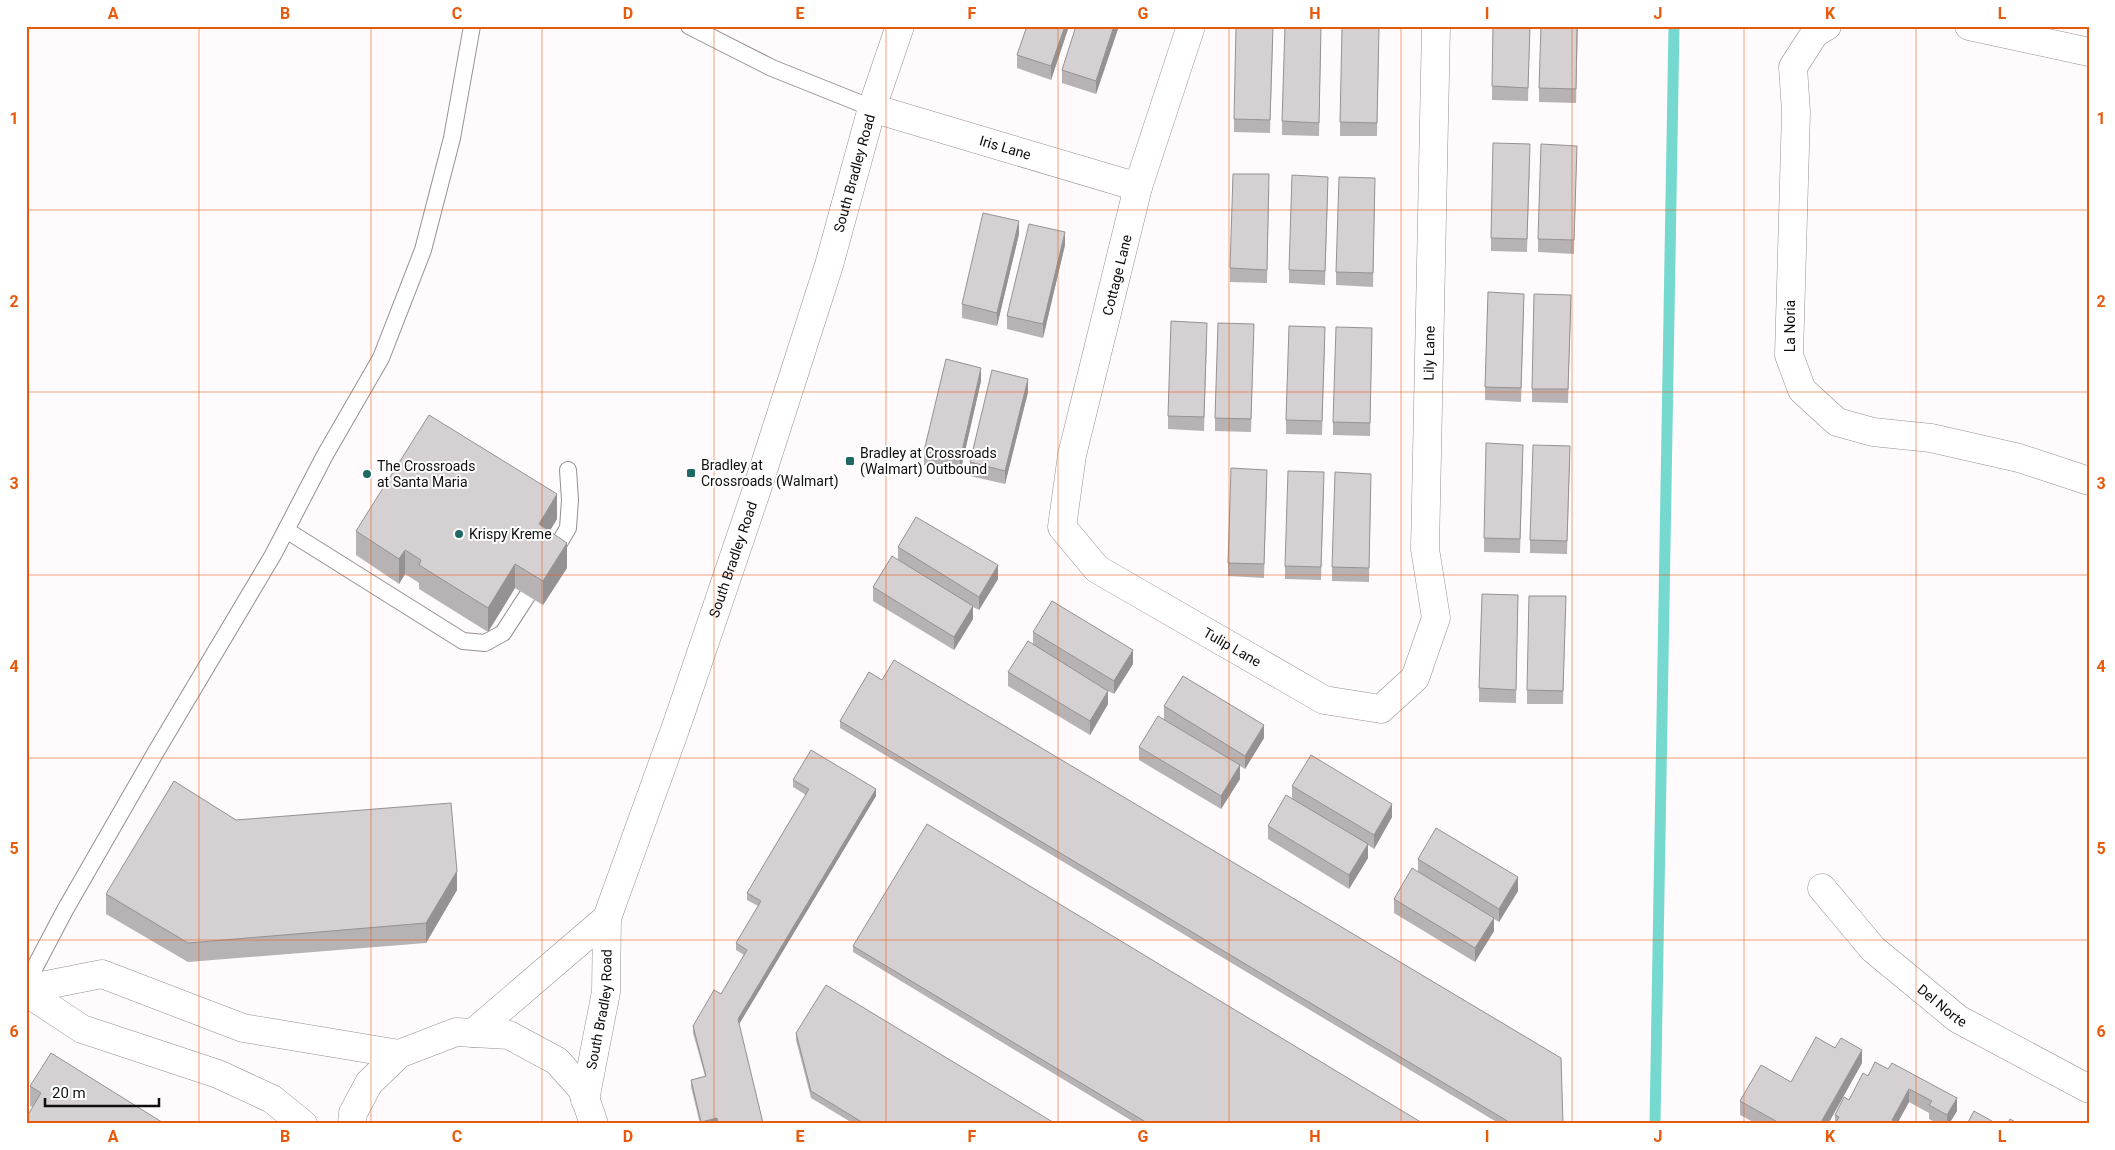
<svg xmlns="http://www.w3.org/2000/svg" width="2115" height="1150" font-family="Roboto,sans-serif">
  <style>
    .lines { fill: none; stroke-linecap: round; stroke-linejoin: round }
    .stream { stroke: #75d9d0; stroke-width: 11 }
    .lane-casing { stroke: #959092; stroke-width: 18 }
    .street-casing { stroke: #959092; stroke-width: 29 }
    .secondary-casing { stroke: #959092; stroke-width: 29 }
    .lane { stroke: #fff; stroke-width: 16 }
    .street { stroke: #fff; stroke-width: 28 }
    .secondary { stroke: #fff; stroke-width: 28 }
    .wall { fill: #b7b3b5 }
    .shaded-wall { fill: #959293 }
    .building { fill: #d5d0d2; stroke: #959293 }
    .grid { fill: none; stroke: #e8590c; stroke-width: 1; stroke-opacity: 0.55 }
    .poi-dot { fill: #1e6963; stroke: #fff; stroke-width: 2 }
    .labels { text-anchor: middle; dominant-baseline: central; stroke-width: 4; stroke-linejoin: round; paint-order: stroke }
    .street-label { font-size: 14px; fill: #100e0f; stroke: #fff }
    .poi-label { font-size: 14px; fill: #100e0f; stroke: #fff; text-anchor: start }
    .neatline { fill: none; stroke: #e8590c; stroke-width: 2 }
    .grid-label { font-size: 16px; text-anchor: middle; font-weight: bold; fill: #e8590c }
  </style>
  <rect width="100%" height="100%" fill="#fffafc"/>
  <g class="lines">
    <path class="stream" d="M1655,1124L1674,26"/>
    <defs>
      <path id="lane" d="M689,26L772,68L872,108
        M286,530L463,641L485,643L503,633L527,596
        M551,557L568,528L570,500L568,470
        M26,984L65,910L157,750L273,555L325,455L381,358L423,250L452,138L472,26"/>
      <g id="street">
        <path id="s1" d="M1191,26L1138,187L1072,455L1062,527L1097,569L1324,700L1381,709L1415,678L1436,618L1425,549L1436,26"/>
        <path d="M1827,26L1815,33L1793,67L1796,112L1789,355L1802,390L1837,422L1873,432L1931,438L2019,458L2089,481"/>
        <path d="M1969,26L2089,52"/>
        <path id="s2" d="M872,108L1138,187"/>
        <path id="s3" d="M1822,888L1873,949L1958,1019L2089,1089"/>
        <path d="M26,989L102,974L243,1028L399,1054"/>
        <path d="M26,992L82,1029L218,1074L272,1099L303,1124"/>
      </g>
      <g id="secondary">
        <path d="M473,1033L607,918"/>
        <path id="s4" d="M585,1100L606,992L607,918L677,724L757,489L829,265L872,108L900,26"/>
        <path d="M352,1124L353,1113L369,1083L399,1054L456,1032L509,1035L557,1061L582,1089L594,1124"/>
      </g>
    </defs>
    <use href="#lane" class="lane-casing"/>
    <use href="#street" class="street-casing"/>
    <use href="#secondary" class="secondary-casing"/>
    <use href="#lane" class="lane"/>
    <use href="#street" class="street"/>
    <use href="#secondary" class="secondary"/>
  </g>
  <path class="wall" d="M1027,26H1069L1051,80L1017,68V55Z
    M1119,26L1096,94L1062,83V70Z
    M1530,26L1528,101L1492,100V86Z
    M1578,26L1576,103L1539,102V88Z
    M1273,39L1270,133L1234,132V119Z
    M1321,41L1319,136L1282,135V121Z
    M1379,42L1377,136H1340V122Z
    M1577,146L1574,254L1538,252V239Z
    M1530,158L1527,252L1491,251V238Z
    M1269,188L1267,283L1230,282V268Z
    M1328,190L1325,285L1289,283V270Z
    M1375,191L1373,287L1336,285V272Z
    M1019,234L997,326L962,318V304Z
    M1065,245L1043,338L1007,329V316Z
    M1524,307L1521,402L1485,400V387Z
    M1571,308L1568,403L1532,402V389Z
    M1254,324L1251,432L1215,431V418Z
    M1372,328L1370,436L1333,435V422Z
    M1207,336L1204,431L1168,429V416Z
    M1325,340L1322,435L1286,434V420Z
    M981,381L960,473L924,465V451Z
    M1028,392L1005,484L970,476V462Z
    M1523,458L1520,553L1484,552V538Z
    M1570,459L1567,554L1530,553V540Z
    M1267,483L1264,578L1228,576V563Z
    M1324,486L1321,580L1285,579V566Z
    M1371,487L1369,582L1332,581V567Z
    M557,519L549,531L567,568L543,605L515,588L488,632L419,589V583L405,574L399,584L356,555V531Z
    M898,547L998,579L979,610L973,607V619L954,650L873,601V587L898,560Z
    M1518,595L1516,703L1479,702V688Z
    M1566,596L1563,704H1527V690Z
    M1033,632L1133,664L1114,694L1108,691V704L1090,735L1008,686V672L1033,645Z
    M1164,706L1264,738L1245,769L1240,766V779L1221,809L1139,760V747L1164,719Z
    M840,721L1563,1124H1500L840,728Z
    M793,780L876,796L739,1024L763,1123L765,1124H700L691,1087V1080L705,1076L693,1033V1026L721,994L744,955L736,950V943L758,906L747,900V893L806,795L793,787Z
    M1292,786L1392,817L1374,849L1368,845V858L1349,889L1268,839V826L1292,799Z
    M1418,859L1518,891L1499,922L1494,919V931L1475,962L1394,913V899L1418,872Z
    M457,890L426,943L188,962L106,914V894Z
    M853,946L1424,1124H1137L853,952Z
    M796,1033L1056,1124H854L811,1098L796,1040Z
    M1875,1062L1957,1111L1949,1124H1939L1929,1119V1113L1909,1102L1897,1123L1898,1124H1835V1115L1849,1100L1868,1076Z
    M1862,1063L1828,1124H1757L1740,1115V1101L1791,1082Z
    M30,1086L165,1124L33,1107L30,1106Z"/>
  <path class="shaded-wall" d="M1065,26H1069L1051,80V66Z
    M1114,26H1119L1096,94V81Z
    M1019,221V234L997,326V313Z
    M1065,232V245L1043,338V324Z
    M981,368V381L960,473V460Z
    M1028,379V392L1005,484V471Z
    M557,494V519L539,549V524Z
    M567,543V568L543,605V581Z
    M405,550V574L399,584V559Z
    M515,564V588L488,632V608Z
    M998,565V579L979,610V597Z
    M973,606V619L954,650V637Z
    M1133,650V664L1114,694V681Z
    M1108,691V704L1090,735V721Z
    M1264,725V738L1245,769V756Z
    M1240,765V779L1221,809V796Z
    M876,789V796L738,1026V1019Z
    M1392,804V817L1374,849V835Z
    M1368,844V858L1349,889V875Z
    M457,871V890L426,943V923Z
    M1518,877V891L1499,922V909Z
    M1494,918V931L1475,962V948Z
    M1862,1050V1063L1828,1124H1820Z
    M1909,1089V1102L1897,1124L1892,1120Z
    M1957,1098V1111L1949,1124H1947V1115Z
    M717,1118V1124H701V1122Z"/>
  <path class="building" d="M1027,26H1065L1051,66L1017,55Z
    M1076,26H1114L1096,81L1062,70Z
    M1236,26H1273L1270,120L1234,119Z
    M1285,26L1321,27L1319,123L1282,121Z
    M1493,26H1530L1528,88L1492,86Z
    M1541,26H1577L1576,89L1539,88Z
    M1342,28H1379L1377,123L1340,122Z
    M1493,143L1530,144L1527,239L1491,238Z
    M1541,144L1577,146L1574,240L1538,239Z
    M1233,174H1269L1267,270L1230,268Z
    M1292,175L1328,177L1325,271L1289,270Z
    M1339,177L1375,178L1373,273L1336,272Z
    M983,213L1019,221L997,313L962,304Z
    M1029,224L1065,232L1043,324L1007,316Z
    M1488,292L1524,294L1521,388L1485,387Z
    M1534,294L1571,295L1568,389H1532Z
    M1171,321L1207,323L1204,417L1168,416Z
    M1218,323L1254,324L1251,419L1215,418Z
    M1289,326L1325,327L1322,421L1286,420Z
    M1336,327L1372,328L1370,423L1333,422Z
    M946,359L981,368L960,460L924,451Z
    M992,370L1028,379L1005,471L970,462Z
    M429,415L557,494L539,524L567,543L543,581L515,564L488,608L419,565L421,560L405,550L399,559L356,531Z
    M1486,443L1523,445L1520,539L1484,538Z
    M1533,445L1570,446L1567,541L1530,540Z
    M1231,468L1267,470L1264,564L1228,563Z
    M1288,471L1324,472L1321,567L1285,566Z
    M1335,472L1371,474L1369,568L1332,567Z
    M916,517L998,565L979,597L898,547Z
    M892,556L973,606L954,637L873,587Z
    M1482,594L1518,595L1516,690L1479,688Z
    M1529,596H1566L1563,691L1527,690Z
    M1052,601L1133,650L1114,681L1033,632Z
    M1028,641L1108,691L1090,721L1008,672Z
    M894,660L1561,1058L1563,1124H1508L1509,1122L840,721L869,672L882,680Z
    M1183,676L1264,725L1245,756L1164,706Z
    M1158,716L1240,765L1221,796L1139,747Z
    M811,750L876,789L738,1019L763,1123L765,1124H718L717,1118L701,1122L691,1080L706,1076L693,1026L714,990L721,994L747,950L736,943L761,901L747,893L809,789L793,780Z
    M1311,755L1392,804L1374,835L1292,786Z
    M174,781L236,820L451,803L457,871L426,923L188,943L106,894Z
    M1286,795L1368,844L1349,875L1268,826Z
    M927,824L1424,1124H1149L853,946Z
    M1436,828L1518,877L1499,909L1418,859Z
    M1412,868L1494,918L1475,948L1394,899Z
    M826,985L1056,1124H865L811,1091L796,1033Z
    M1816,1037L1835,1048L1841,1038L1862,1050L1820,1124H1781L1740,1101L1761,1065L1791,1082Z
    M51,1053L165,1124H26V1118L41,1093L30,1086Z
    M1875,1062L1888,1069L1892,1063L1957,1098L1947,1115L1929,1105L1932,1101L1909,1089L1892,1120L1898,1124H1835L1839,1117L1835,1115L1844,1097L1849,1100L1863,1073L1868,1076Z
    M1974,1111L1997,1124H1967Z
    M2010,1119L2019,1124H2007Z"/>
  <path class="grid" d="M199,26V1124M371,26V1124M542,26V1124M714,26V1124M886,26V1124M1058,26V1124M1229,26V1124M1401,26V1124M1572,26V1124M1744,26V1124M1916,26V1124M26,210H2089M26,392H2089M26,575H2089M26,758H2089M26,940H2089"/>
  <g class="poi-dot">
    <rect x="845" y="456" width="10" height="10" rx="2.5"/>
    <rect x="686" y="468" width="10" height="10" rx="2.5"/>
    <circle cx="367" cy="474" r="5"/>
    <circle cx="459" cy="534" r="5"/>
  </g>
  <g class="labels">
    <g class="street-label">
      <text stroke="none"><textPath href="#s2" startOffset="139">Iris Lane</textPath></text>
      <text stroke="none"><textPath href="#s4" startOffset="969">South Bradley Road</textPath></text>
      <text transform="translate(1117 275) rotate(-76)">Cottage Lane</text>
      <text transform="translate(1790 326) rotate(-90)">La Noria</text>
      <text stroke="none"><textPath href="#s1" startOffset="1268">Lily Lane</textPath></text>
      <text stroke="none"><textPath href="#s4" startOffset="564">South Bradley Road</textPath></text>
      <text stroke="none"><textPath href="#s1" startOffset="729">Tulip Lane</textPath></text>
      <text stroke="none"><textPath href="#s3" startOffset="169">Del Norte</textPath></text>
      <text stroke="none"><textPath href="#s4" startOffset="92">South Bradley Road</textPath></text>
    </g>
    <g class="poi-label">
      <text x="860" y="453">Bradley at Crossroads<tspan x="860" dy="16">(Walmart) Outbound</tspan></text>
      <text x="701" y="465">Bradley at<tspan x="701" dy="16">Crossroads (Walmart)</tspan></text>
      <text x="377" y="466">The Crossroads<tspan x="377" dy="16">at Santa Maria</tspan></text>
      <text x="469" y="534">Krispy Kreme</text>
    </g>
  </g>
  <rect width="2115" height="1150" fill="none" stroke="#ffffff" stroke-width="55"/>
  <path d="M45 1098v8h114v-8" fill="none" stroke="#100e0f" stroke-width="2.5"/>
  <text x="52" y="1098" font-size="15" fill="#100e0f" stroke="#ffffff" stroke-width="4" paint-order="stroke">20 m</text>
  <rect x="28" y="28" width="2060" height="1094" class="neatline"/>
  <g class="grid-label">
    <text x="113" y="19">A</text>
    <text x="285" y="19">B</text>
    <text x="457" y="19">C</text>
    <text x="628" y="19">D</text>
    <text x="800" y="19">E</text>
    <text x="972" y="19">F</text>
    <text x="1143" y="19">G</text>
    <text x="1315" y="19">H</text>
    <text x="1487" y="19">I</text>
    <text x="1658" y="19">J</text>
    <text x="1830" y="19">K</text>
    <text x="2002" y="19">L</text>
    <text x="14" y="124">1</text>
    <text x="2101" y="124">1</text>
    <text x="14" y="307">2</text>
    <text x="2101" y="307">2</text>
    <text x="14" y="489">3</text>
    <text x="2101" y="489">3</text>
    <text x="14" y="672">4</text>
    <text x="2101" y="672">4</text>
    <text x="14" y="854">5</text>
    <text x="2101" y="854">5</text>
    <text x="14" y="1037">6</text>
    <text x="2101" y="1037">6</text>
    <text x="113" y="1142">A</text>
    <text x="285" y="1142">B</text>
    <text x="457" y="1142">C</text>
    <text x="628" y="1142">D</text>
    <text x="800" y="1142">E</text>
    <text x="972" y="1142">F</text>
    <text x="1143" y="1142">G</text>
    <text x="1315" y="1142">H</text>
    <text x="1487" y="1142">I</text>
    <text x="1658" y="1142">J</text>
    <text x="1830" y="1142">K</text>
    <text x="2002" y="1142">L</text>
  </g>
</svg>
